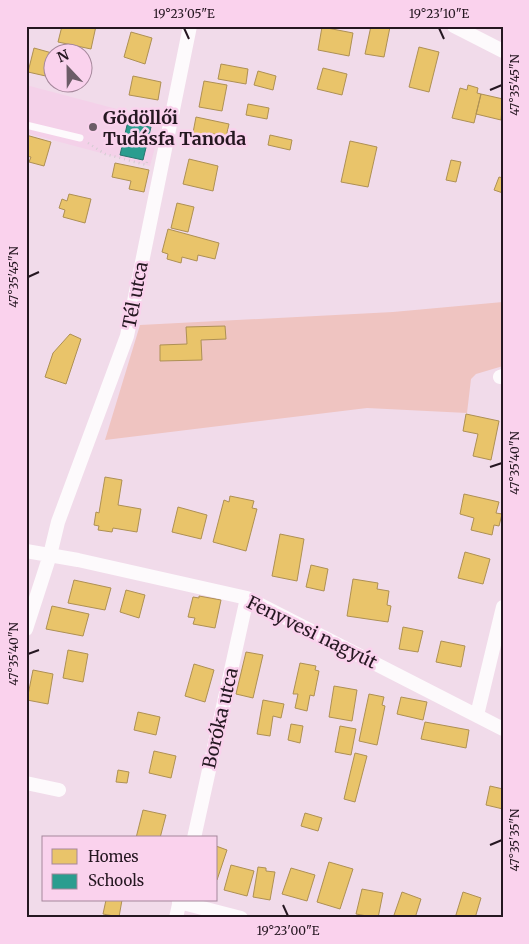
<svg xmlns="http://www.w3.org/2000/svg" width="529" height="944" font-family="Merriweather,serif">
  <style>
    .built { fill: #f4d1e9 }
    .green { fill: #efc4c1 }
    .homes { fill: #e9c46a; stroke: #ae9054 }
    .schools { fill: #2a9d8f; stroke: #28756e }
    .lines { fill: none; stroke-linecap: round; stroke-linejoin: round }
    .path { stroke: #d2ccd0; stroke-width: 2.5; stroke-dasharray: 1 4; stroke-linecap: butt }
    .lane { stroke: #fdfafc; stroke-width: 7 }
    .street { stroke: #fdfafc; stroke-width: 14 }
    .ticks { fill: none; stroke: #251721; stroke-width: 2 }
    .poi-dot { fill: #6c5c67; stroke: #fad2ed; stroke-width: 2 }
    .labels { text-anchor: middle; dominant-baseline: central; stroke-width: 5; stroke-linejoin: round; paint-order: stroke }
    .poi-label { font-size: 18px; font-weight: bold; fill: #251721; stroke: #fad2ed; text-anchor: start }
    .street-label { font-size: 18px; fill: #251721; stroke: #fad2ed }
    .neatline { fill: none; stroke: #251721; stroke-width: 2 }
    .ticks-label { font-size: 12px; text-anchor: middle; fill: #251721 }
  </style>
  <rect width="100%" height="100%" fill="#f1dbea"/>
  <path class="built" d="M26,85L162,121L150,166L26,133Z"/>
  <path class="green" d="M503,302V366L476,374L471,379L467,413L367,408L105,440L140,325L393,312Z"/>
  <path class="homes" d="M62,26H96L91,49L58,42Z
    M371,26L390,27L384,57L365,54Z
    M322,27L353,33L349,56L318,50Z
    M131,32L152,38L145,64L124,57Z
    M419,47L439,52L429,92L409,87Z
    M34,48L52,53V68L50,77L28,72Z
    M221,64L248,69L246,84L218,79Z
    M323,68L347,74L342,95L317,89Z
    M258,71L276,76L273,90L254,85Z
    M133,76L161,82L158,100L129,95Z
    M204,81L227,85L222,111L199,107Z
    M468,85L478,88L477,93L481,94L474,123L452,118L460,88L467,90Z
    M481,94L503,99L501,120L476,114Z
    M248,104L269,108L267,119L246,115Z
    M196,117L229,124L226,137L210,133L208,141L192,138Z
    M26,135L51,142L44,166L29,162L31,157L26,156Z
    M270,135L292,140L290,150L268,145Z
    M350,141L377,147L368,187L341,182Z
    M189,159L218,166L213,191L183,184Z
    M451,160L461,162L456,182L446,180Z
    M115,163L149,170L144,192L129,189L131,181L112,177Z
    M499,177L503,178V193L494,190Z
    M69,194L91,199L85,223L63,217L65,210L59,208L62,199L67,201Z
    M177,203L194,207L188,232L171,228Z
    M168,229L219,243L215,259L198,255L197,261L182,257L181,263L167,259L168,254L162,252Z
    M225,326L226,339L201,340L202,360L160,361V345L187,344L186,327Z
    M70,334L81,339L66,384L45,377L53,353Z
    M466,414L499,421L491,460L473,456L478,434L463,431Z
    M105,477L122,480L118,505L141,509L137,532L113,528L112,532L98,530L99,526L94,525L96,512L99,513Z
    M464,494L499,502L496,513L502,514L499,526L494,525L492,535L471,530L474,518L460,514Z
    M230,496L254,501L252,508L257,509L246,551L213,542L224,500L229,502Z
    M178,507L207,515L201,539L172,532Z
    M280,534L304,539L297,581L272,576Z
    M465,552L490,559L483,584L458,578Z
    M311,565L328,569L324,591L306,587Z
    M353,579L378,583L377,589L389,591L387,605L391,606L388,622L347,616Z
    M74,580L111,588L105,610L68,603Z
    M126,590L145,595L139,618L120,612Z
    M199,596L221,600L215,628L193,624L195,618L188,617L193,597L199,598Z
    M52,606L89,614L83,636L46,629Z
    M403,627L423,631L418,652L399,649Z
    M441,641L465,646L461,667L436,662Z
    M68,650L88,654L83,682L63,678Z
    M246,652L263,655L253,698L236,694Z
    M300,663L316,666L315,670L319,671L314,696L310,695L307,711L295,708L298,694H293Z
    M194,664L214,670L205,702L185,696Z
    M33,670L53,674L48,704L27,700Z
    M334,686L357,690L352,721L329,717Z
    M369,694L384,697L382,705L385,706L377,745L359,741Z
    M401,697L427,702L423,720L397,714Z
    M263,700L284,704L281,718L273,716L270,736L257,734Z
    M138,712L160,717L156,735L134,730Z
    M425,722L469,730L466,748L421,739Z
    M291,724L303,726L300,743L288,740Z
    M340,726L356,729L351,755L335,752Z
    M154,751L176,756L171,778L149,773Z
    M355,753L367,756L355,802L344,799Z
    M118,770L129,772L127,783L116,782Z
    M490,786L503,789V809L486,805Z
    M143,810L166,815L160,838H136Z
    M305,813L322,818L318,831L301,826Z
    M216,846L227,850L217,880H216Z
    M329,862L353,869L340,909L317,902Z
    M231,865L254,871L247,896L224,890Z
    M258,867L266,868V871L275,872L270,900L253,897Z
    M291,868L315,875L307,901L282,894Z
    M362,889L383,893L378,918L356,914Z
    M402,892L421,899L415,918H393Z
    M463,892L481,898L475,918H455Z
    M106,900H122L119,917L103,914Z"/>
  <path class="schools" d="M128,121L151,127L143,160L120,155Z"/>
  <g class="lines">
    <path class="path" d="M88,143L105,154L146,165L147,162"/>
    <path class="lane" d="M26,125L80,138"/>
    <path class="street" d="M454,26L503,51
      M500,377L503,376
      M26,551L78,560L247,598L503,729
      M26,629L50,555L58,522L127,336L190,26
      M477,715L503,607
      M26,783L59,790
      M194,838L247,598
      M179,902L241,918
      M176,918L180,900"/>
  </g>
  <path class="ticks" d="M184,28L189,39M439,28L444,39M490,90L502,85M28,277L39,272M490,467L502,463M28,654L39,650M490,845L502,840M283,905L288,916"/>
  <circle class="poi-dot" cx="93" cy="127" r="5"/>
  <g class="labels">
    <g class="poi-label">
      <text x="103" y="117">Gödöllői<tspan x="103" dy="21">Tudásfa Tanoda</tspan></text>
    </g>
    <g class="street-label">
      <text transform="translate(135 295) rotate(-79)">Tél utca</text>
      <text transform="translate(312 632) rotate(26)">Fenyvesi nagyút</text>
      <text transform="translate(220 718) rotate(-77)">Boróka utca</text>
    </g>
  </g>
  <rect width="529" height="944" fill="none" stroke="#fad2ed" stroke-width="55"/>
  <rect x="42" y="836" width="175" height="65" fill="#fad2ed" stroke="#a5879b"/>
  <rect x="52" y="849" width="25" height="15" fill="#e9c46a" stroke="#a5879b"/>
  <text x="88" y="862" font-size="15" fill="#251721">Homes</text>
  <rect x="52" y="874" width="25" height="15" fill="#2a9d8f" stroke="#a5879b"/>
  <text x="88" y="886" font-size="15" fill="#251721">Schools</text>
  <g transform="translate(68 68) rotate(338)"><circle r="24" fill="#fad2ed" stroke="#a5879b"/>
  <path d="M0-4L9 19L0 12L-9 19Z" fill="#6c5c67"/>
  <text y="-8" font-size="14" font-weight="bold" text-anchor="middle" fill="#251721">N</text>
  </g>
  <rect x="28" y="28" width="474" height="888" class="neatline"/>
  <g class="ticks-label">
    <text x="184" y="18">19°23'05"E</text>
    <text x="439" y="18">19°23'10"E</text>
    <text transform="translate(515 85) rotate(-90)" y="4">47°35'45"N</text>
    <text transform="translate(14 277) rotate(-90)" y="4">47°35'45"N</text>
    <text transform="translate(515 463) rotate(-90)" y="4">47°35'40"N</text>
    <text transform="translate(14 654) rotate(-90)" y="4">47°35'40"N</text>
    <text transform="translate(515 840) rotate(-90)" y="4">47°35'35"N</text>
    <text x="288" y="935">19°23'00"E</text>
  </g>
</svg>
